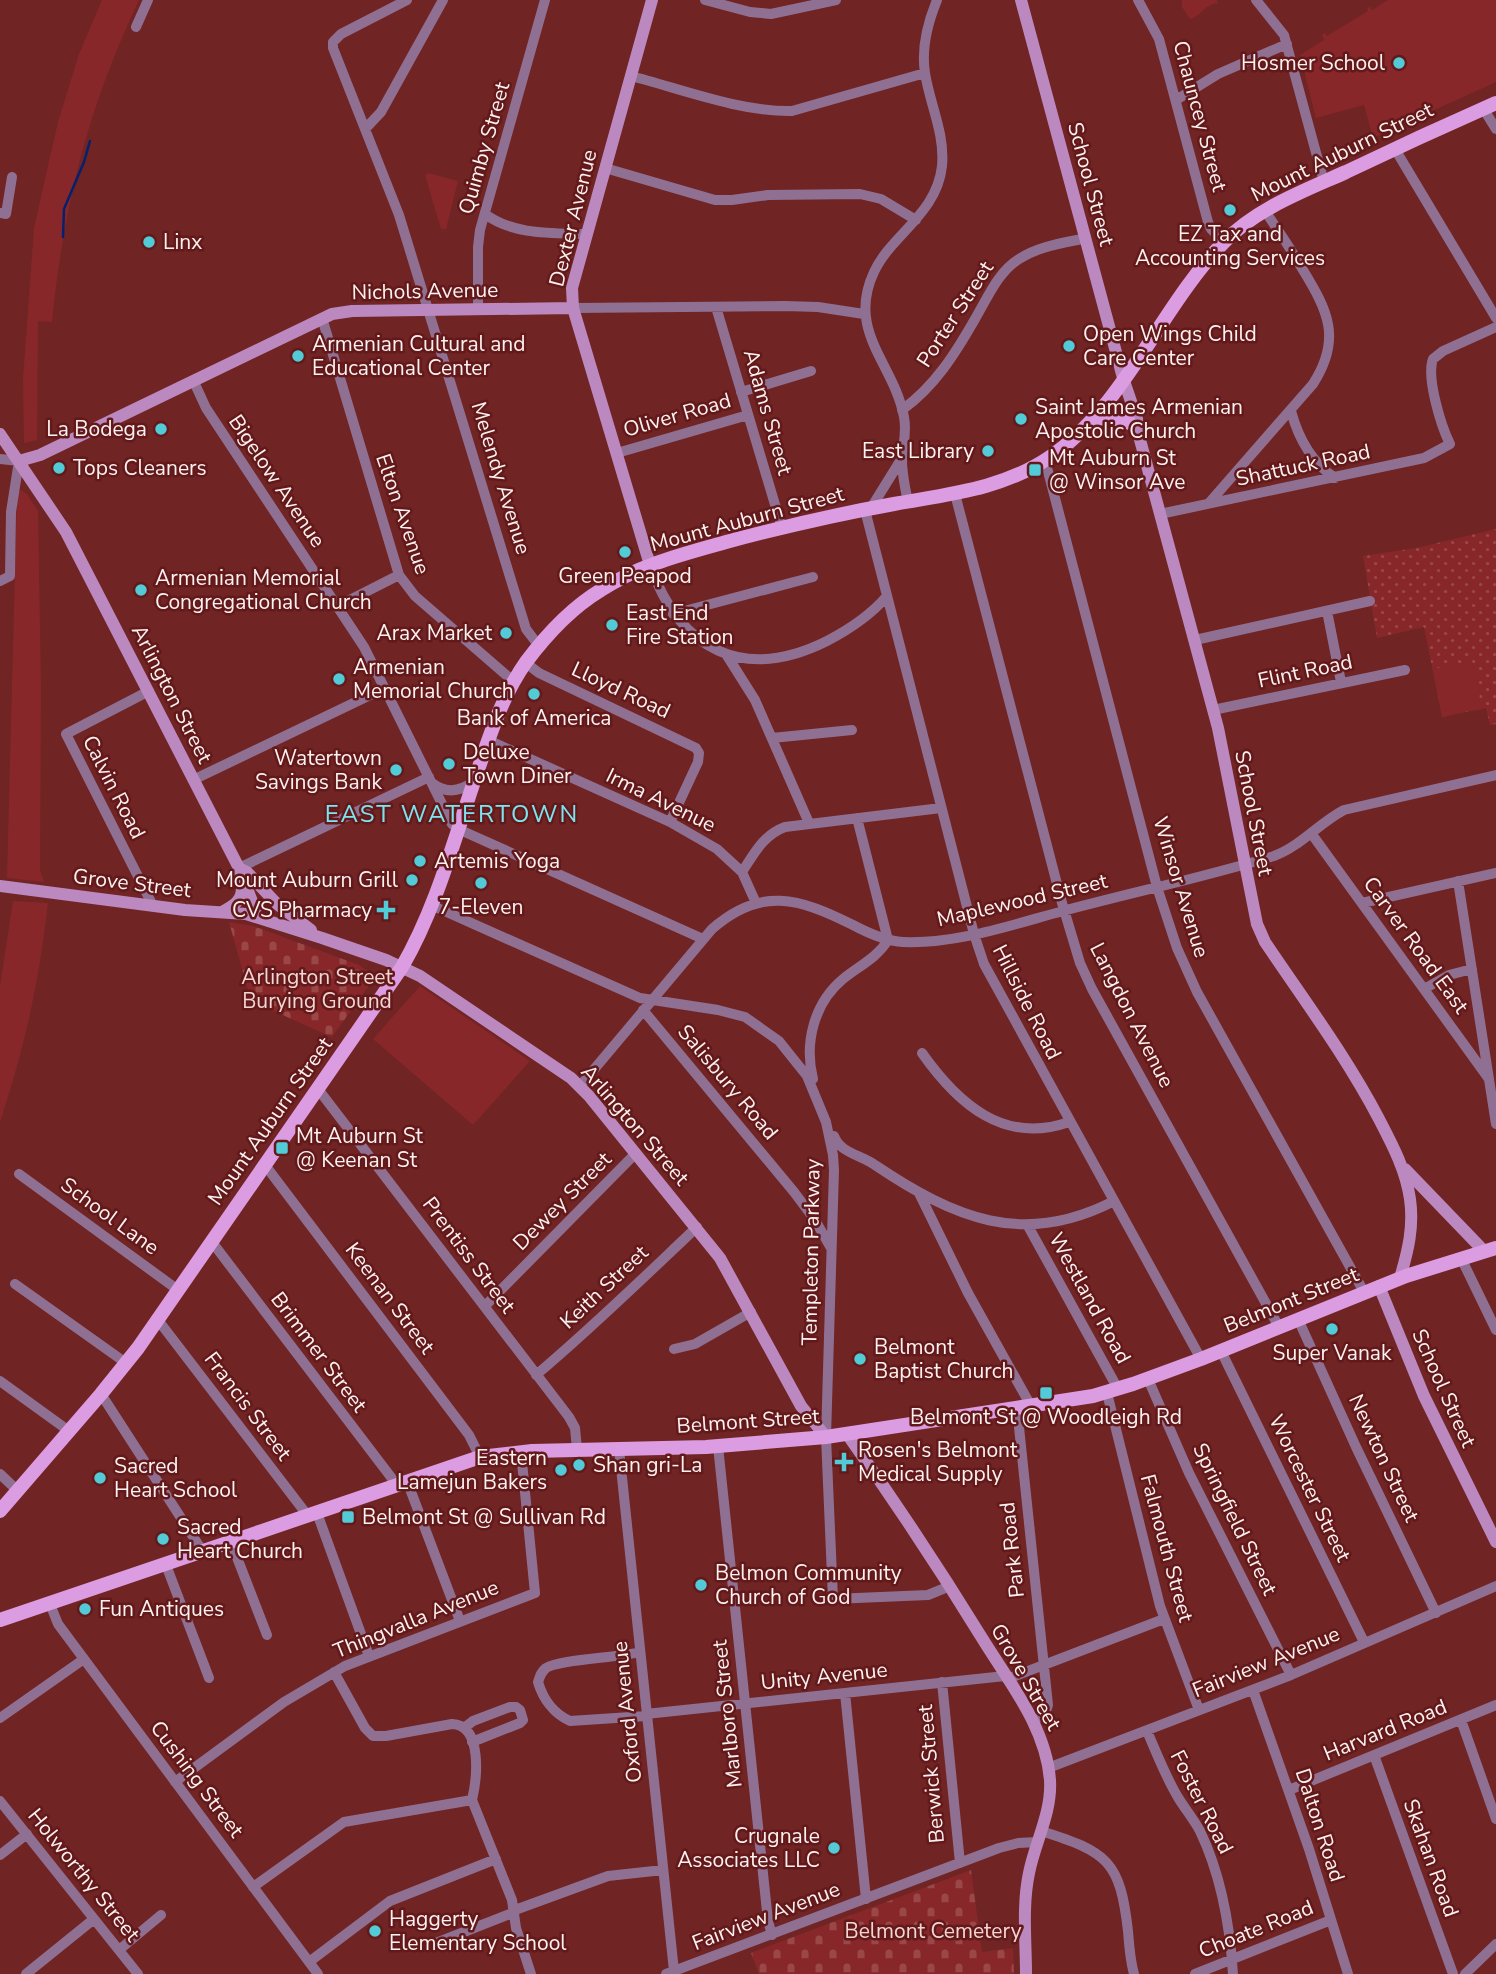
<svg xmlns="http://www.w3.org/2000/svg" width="1496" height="1974" font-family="'Nunito Sans',sans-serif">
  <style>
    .grass { fill: url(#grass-dots) }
    .cemetery { fill: url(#cemetery-stones) }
    .park { fill: #882729 }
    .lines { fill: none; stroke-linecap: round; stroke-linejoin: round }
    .stream { stroke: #04216f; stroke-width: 2.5 }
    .street { stroke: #907092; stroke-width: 10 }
    .secondary { stroke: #bb89bf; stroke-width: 12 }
    .primary { stroke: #db9ce1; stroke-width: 14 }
    .poi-dot { fill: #52cbd7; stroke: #63181a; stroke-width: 2.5 }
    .labels { text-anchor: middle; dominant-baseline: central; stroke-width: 5; stroke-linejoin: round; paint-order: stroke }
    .poi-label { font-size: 21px; fill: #fbf1f0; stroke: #63181a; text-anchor: start }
    .street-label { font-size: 21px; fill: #fbf1f0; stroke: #63181a }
    .park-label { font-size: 21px; fill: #f3d5d3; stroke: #63181a }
    .quarter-label { font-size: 24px; letter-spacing: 2px; fill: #7be6f1; stroke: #63181a }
  </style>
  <defs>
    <pattern id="grass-dots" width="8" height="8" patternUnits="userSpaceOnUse" patternTransform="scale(1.75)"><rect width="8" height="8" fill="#882729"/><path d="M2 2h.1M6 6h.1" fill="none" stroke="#9a4748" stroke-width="1.8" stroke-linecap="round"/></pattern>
    <pattern id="cemetery-stones" width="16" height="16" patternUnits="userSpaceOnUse" patternTransform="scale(1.75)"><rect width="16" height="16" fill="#882729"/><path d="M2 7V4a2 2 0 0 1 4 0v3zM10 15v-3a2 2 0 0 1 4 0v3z" fill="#9a4748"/></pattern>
  </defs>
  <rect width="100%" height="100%" fill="#702424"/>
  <path class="grass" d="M1496,529V724L1490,725L1486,708L1442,717L1424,627L1377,638L1363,556L1416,548Z"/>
  <path class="cemetery" d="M229,922L253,926L359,965L370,973L372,981L332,1037L251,1001Z
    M971,1870L982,1952L1013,1948L1014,1974H759L751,1953Z"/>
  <path class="park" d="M102,0H139C88,108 64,203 52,322L38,321L37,440L24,443L23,379L34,228L58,122L79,54Z
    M1182,0H1217L1218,3C1204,5 1204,14 1190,19L1182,7Z
    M1388,0H1496V82L1373,138L1364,105L1316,118L1300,55L1324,40L1322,35L1325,33L1327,36L1368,11L1367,8L1370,7L1372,10Z
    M429,173L458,181L446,229H441L425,175Z
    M21,490L27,494L38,511L41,690L40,870L44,882L7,878L17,494Z
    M1472,661L1482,708L1442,717L1433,669Z
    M13,901L48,903C39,982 25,1046 0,1122V986Z
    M420,986L530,1061L473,1125L373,1039Z"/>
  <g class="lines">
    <path class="stream" d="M63,237L64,209L84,162L90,141"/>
    <path class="street" d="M407,0L341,34L333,42V48L399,215L526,629L539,646
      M705,0L750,12L771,14L836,0
      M1138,0L1159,39L1208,222L1211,229L1224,242
      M1256,0L1284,35L1324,182
      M136,27L148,0
      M631,76C681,89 741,112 792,111L925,73
      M1176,100L1218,74L1287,44
      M1483,108L1496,129
      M365,129L381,112L443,0
      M1395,149L1496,318
      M605,168L715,200H732L768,195L860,194L881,199L916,220
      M0,213L6,214L12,177
      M485,214C513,235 551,233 585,234
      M716,307L782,528
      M573,308L785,306L818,307L864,314
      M478,309V247L480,230L545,0
      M322,318L399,575L415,596L513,681
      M194,382L206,408L364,647L452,824L458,829L703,939
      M741,392L811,371
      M902,410C935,386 955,354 975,319C988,297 998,272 1019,259C1039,246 1064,243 1086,238
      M1291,411C1298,437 1311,462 1335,478
      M617,453L748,415
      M0,459L19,461L11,512L10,576L0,581
      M1045,460L1157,887L1177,948L1197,992L1364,1292
      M955,494L1062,903L1080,963L1092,989L1279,1327
      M908,502C905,488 902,474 902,460C903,445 907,432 904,417C894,363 846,332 874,272C891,235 937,214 942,166C945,133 930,105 925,73C921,48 928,22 937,0
      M1209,503L1313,384C1342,339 1328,311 1303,270C1291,249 1278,230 1265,211
      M871,508L902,458
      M865,510L974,934L984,964L1201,1359
      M1160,514L1424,458L1450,444C1441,426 1426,377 1433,359L1443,351L1496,327
      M650,565C680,650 743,683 827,641C850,629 870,616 887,596
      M338,606L399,575
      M1327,611L1341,682
      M673,614L813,577
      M1195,640L1370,601
      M726,654L755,700L809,823
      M526,663L539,673L696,748L699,753L698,762L670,822
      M149,691L66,734L152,904
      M1213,710L1405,670
      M772,738L852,730
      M488,740L670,822L717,849L742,872L756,903
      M195,779L385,688
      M432,783C446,794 460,792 474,781
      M1311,833L1489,1079
      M239,868L429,777
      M742,872C754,854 763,835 785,827L941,808
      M1458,881L1496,1124
      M1362,903L1496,873
      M431,905L640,998L718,1010L745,1017L779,1041L807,1076L826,1122L833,1155L834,1170L826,1437L833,1599L928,1595L950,1586
      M1424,989L1449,975L1472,969
      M643,1010L794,1192L815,1220L831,1248
      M922,1053C958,1104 1004,1145 1069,1122
      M813,1079C804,1043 814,1003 843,979C859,966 877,958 888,940L857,818
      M580,1086L712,929C761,886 799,898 853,925C868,933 885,941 903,942C957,944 1011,925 1063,911C1134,892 1205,877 1274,856C1301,846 1319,823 1344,810L1496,775
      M318,1089L569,1417L575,1428L577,1449
      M834,1136C840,1153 861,1155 875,1165C954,1218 1023,1248 1114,1201
      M265,1165L469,1435L480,1457
      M19,1174L178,1290
      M919,1193L968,1293L1031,1406
      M1028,1226L1118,1389
      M212,1242L397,1485
      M1461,1258L1496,1330
      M15,1284L126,1363
      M485,1306L636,1153
      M1298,1319L1356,1447L1436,1613
      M158,1320L308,1516
      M674,1349L695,1344L751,1312
      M1221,1351L1364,1642
      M536,1375C592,1328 644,1277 697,1227
      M1148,1379L1189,1473L1291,1675
      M0,1381L69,1431
      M1107,1393L1160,1606L1199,1710
      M101,1394L203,1552
      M1017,1408L1048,1705L1045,1714L1033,1721
      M718,1446L768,1921L772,1935
      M619,1449L674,1971
      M0,1474L18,1491
      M407,1481L460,1621
      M317,1513L369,1656
      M231,1542L267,1635
      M166,1565L209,1678
      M50,1604L58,1624L318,1974
      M640,1652C619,1658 559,1659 546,1668C541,1672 540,1676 538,1682C543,1699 554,1714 570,1721L646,1716
      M334,1672L365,1728L373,1736H386L452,1724C483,1725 477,1779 472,1800
      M1007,1679L1164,1619
      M942,1682L960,1863
      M1253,1690L1309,1849L1348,1974
      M845,1693L866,1899
      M646,1714L1005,1676
      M0,1718L84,1659
      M1461,1720L1496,1819
      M464,1728L473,1721L510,1707H516L520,1710L523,1720L520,1723L472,1742
      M1147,1731C1157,1754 1166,1778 1179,1799C1186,1810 1194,1820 1200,1831C1221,1875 1230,1926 1233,1974
      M1374,1755L1453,1974
      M1048,1768L1291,1675L1496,1586
      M175,1782L284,1702L345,1666L535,1593L521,1452
      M1289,1790L1496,1705
      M472,1800L512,1900L516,1928L531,1974
      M0,1801L138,1974
      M1041,1831C1108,1852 1120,1861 1128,1931C1129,1945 1130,1960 1134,1974
      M0,1855L27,1834
      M253,1887L344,1822L472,1800
      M515,1910L608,1876L663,1870
      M436,1943L515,1912
      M119,1950L161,1915
      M309,1962L390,1901L496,1859
      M26,1974L94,1919
      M666,1974L999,1848L1018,1843L1038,1842
      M1195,1974L1331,1920
      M1465,1974L1496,1944"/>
    <path class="secondary" d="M1021,0L1123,378L1137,419L1139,436L1218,728L1257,924L1265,942C1304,1000 1346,1056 1379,1119C1392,1144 1406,1170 1410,1199C1414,1227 1408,1251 1400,1278
      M0,434L66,532L239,868L247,872L277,904L311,930
      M19,461L40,455L332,314L352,311L573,308
      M650,565L573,308L572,288L652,0
      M239,868L238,877L248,891L258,917
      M0,886L185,910L246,914L322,938L386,960L420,976L571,1078L589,1096L720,1258L801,1406L826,1437
      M222,912C235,905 243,900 242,885
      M1405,1169L1484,1251
      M1379,1286L1424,1396L1496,1542
      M847,1434C894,1500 939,1568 982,1638C1009,1682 1046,1727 1050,1780C1052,1813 1035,1842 1029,1873C1022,1906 1026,1941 1026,1974"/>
    <path class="primary" d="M1093,419L1113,418L1130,423
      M0,1511L101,1394L138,1348L402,967C438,905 456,832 480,764C492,729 504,693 526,662C547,634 571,608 601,590C639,565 683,554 726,542C782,527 838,514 894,504C949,494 1003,489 1050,457C1125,406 1161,306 1224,242C1257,208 1304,191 1346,172C1396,148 1446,125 1496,103
      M0,1620L480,1457L532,1451L706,1447L826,1437L1093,1396L1133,1384L1201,1359L1406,1276L1496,1248"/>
  </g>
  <g class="poi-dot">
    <circle cx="1399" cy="63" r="7"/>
    <circle cx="1230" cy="210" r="7"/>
    <circle cx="149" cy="242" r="7"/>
    <circle cx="1069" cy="346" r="7"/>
    <circle cx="298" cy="356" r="7"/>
    <circle cx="1021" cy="419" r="7"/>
    <circle cx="161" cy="429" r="7"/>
    <circle cx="988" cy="451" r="7"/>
    <circle cx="59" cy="468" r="7"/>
    <rect x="1028" y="463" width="14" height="14" rx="3.5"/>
    <circle cx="625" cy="552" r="7"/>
    <circle cx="141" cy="590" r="7"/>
    <circle cx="612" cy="625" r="7"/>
    <circle cx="506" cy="633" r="7"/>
    <circle cx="339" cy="679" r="7"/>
    <circle cx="534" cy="694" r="7"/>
    <circle cx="449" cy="764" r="7"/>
    <circle cx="396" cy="770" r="7"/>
    <circle cx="420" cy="861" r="7"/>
    <circle cx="412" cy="880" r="7"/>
    <circle cx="481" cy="883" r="7"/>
    <path d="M382.5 899.5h7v7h7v7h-7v7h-7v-7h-7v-7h7z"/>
    <rect x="275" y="1141" width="14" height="14" rx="3.5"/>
    <circle cx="1332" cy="1329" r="7"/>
    <circle cx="860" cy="1359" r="7"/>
    <rect x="1039" y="1386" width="14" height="14" rx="3.5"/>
    <path d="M840.5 1451.5h7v7h7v7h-7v7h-7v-7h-7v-7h7z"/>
    <circle cx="579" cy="1465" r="7"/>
    <circle cx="561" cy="1470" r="7"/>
    <circle cx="100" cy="1478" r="7"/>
    <rect x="341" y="1510" width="14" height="14" rx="3.5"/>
    <circle cx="163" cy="1539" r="7"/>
    <circle cx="701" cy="1585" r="7"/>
    <circle cx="85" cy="1609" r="7"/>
    <circle cx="834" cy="1848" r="7"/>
    <circle cx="375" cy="1931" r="7"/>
  </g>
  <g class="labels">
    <g class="poi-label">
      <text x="1385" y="63" text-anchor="end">Hosmer School</text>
      <text x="1230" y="234" text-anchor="middle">EZ Tax and<tspan x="1230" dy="24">Accounting Services</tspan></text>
      <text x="163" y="242">Linx</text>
      <text x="1083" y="334">Open Wings Child<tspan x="1083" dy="24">Care Center</tspan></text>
      <text x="312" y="344">Armenian Cultural and<tspan x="312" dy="24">Educational Center</tspan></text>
      <text x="1035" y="407">Saint James Armenian<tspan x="1035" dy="24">Apostolic Church</tspan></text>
      <text x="147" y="429" text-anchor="end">La Bodega</text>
      <text x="974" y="451" text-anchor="end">East Library</text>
      <text x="1049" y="458">Mt Auburn St<tspan x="1049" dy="24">@ Winsor Ave</tspan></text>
      <text x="73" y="468">Tops Cleaners</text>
      <text x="625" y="576" text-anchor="middle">Green Peapod</text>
      <text x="155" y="578">Armenian Memorial<tspan x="155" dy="24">Congregational Church</tspan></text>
      <text x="626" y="613">East End<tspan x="626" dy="24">Fire Station</tspan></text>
      <text x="492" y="633" text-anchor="end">Arax Market</text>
      <text x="353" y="667">Armenian<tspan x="353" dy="24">Memorial Church</tspan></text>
      <text x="534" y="718" text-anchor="middle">Bank of America</text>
      <text x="463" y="752">Deluxe<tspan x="463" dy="24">Town Diner</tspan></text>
      <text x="382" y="758" text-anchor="end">Watertown<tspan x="382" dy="24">Savings Bank</tspan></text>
      <text x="434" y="861">Artemis Yoga</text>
      <text x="398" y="880" text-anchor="end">Mount Auburn Grill</text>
      <text x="481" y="907" text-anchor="middle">7-Eleven</text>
      <text x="372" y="910" text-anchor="end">CVS Pharmacy</text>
      <text x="296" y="1136">Mt Auburn St<tspan x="296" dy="24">@ Keenan St</tspan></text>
      <text x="874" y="1347">Belmont<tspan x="874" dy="24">Baptist Church</tspan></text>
      <text x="1332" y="1353" text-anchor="middle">Super Vanak</text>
      <text x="1046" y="1417" text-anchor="middle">Belmont St @ Woodleigh Rd</text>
      <text x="858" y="1450">Rosen's Belmont<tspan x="858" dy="24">Medical Supply</tspan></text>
      <text x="547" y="1458" text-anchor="end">Eastern<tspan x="547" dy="24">Lamejun Bakers</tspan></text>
      <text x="593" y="1465">Shan gri-La</text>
      <text x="114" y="1466">Sacred<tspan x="114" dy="24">Heart School</tspan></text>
      <text x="362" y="1517">Belmont St @ Sullivan Rd</text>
      <text x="177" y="1527">Sacred<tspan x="177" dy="24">Heart Church</tspan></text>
      <text x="715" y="1573">Belmon Community<tspan x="715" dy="24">Church of God</tspan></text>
      <text x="99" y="1609">Fun Antiques</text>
      <text x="820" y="1836" text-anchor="end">Crugnale<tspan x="820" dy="24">Associates LLC</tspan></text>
      <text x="389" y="1919">Haggerty<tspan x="389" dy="24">Elementary School</tspan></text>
    </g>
    <g class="street-label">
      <text transform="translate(1200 116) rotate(75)">Chauncey Street</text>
      <text transform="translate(484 148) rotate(-74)">Quimby Street</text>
      <text transform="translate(1342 152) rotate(-26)">Mount Auburn Street</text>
      <text transform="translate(1091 184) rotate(75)">School Street</text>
      <text transform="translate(573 218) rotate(-76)">Dexter Avenue</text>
      <text transform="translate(425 291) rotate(-1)">Nichols Avenue</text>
      <text transform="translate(955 314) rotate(-57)">Porter Street</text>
      <text transform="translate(768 412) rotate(74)">Adams Street</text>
      <text transform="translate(677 415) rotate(-16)">Oliver Road</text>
      <text transform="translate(1303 465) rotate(-12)">Shattuck Road</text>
      <text transform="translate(501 478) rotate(73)">Melendy Avenue</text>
      <text transform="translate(277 481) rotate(56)">Bigelow Avenue</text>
      <text transform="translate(403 514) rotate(71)">Elton Avenue</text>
      <text transform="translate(747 519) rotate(-15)">Mount Auburn Street</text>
      <text transform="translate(1305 671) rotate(-12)">Flint Road</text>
      <text transform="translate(621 690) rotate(25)">Lloyd Road</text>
      <text transform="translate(172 694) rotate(63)">Arlington Street</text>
      <text transform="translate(114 787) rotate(63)">Calvin Road</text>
      <text transform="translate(661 800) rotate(26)">Irma Avenue</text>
      <text transform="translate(1254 813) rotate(79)">School Street</text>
      <text transform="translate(132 883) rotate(7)">Grove Street</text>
      <text transform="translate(1181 887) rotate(73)">Winsor Avenue</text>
      <text transform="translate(1022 900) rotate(-13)">Maplewood Street</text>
      <text transform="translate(1416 945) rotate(54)">Carver Road East</text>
      <text transform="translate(1027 1002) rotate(63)">Hillside Road</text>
      <text transform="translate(1132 1015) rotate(63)">Langdon Avenue</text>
      <text transform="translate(728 1082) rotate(50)">Salisbury Road</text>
      <text transform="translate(270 1121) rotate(-55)">Mount Auburn Street</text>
      <text transform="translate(635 1125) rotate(49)">Arlington Street</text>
      <text transform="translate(562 1201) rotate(-45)">Dewey Street</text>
      <text transform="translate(110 1216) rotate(36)">School Lane</text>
      <text transform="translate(811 1252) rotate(-89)">Templeton Parkway</text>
      <text transform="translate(469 1255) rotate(53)">Prentiss Street</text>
      <text transform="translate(604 1287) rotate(-43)">Keith Street</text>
      <text transform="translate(390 1298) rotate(53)">Keenan Street</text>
      <text transform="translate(1090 1298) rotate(61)">Westland Road</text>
      <text transform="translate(1291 1300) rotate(-22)">Belmont Street</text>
      <text transform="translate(319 1352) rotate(53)">Brimmer Street</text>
      <text transform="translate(1444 1388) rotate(66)">School Street</text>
      <text transform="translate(248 1406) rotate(53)">Francis Street</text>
      <text transform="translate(748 1421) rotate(-4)">Belmont Street</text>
      <text transform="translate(1384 1458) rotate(65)">Newton Street</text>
      <text transform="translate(1310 1488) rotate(64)">Worcester Street</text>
      <text transform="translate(1235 1519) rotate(64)">Springfield Street</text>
      <text transform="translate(1167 1548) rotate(75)">Falmouth Street</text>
      <text transform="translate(1012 1550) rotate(-96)">Park Road</text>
      <text transform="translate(416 1619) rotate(-22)">Thingvalla Avenue</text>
      <text transform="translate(1266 1662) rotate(-22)">Fairview Avenue</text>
      <text transform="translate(824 1676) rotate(-6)">Unity Avenue</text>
      <text transform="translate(1026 1677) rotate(60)">Grove Street</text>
      <text transform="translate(627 1712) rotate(-96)">Oxford Avenue</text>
      <text transform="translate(727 1714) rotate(-96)">Marlboro Street</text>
      <text transform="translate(1385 1730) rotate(-22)">Harvard Road</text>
      <text transform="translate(931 1774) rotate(-95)">Berwick Street</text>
      <text transform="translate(197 1779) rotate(53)">Cushing Street</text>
      <text transform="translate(1202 1802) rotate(63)">Foster Road</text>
      <text transform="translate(1320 1825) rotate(72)">Dalton Road</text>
      <text transform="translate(1431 1858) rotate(70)">Skahan Road</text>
      <text transform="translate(84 1875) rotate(51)">Holworthy Street</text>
      <text transform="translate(766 1916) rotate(-21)">Fairview Avenue</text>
      <text transform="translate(1256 1929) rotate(-22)">Choate Road</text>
    </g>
    <g class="park-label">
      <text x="317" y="977">Arlington Street<tspan x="317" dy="24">Burying Ground</tspan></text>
      <text x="933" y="1931">Belmont Cemetery</text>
    </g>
    <g class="quarter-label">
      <text x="452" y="814">EAST WATERTOWN</text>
    </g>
  </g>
</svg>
